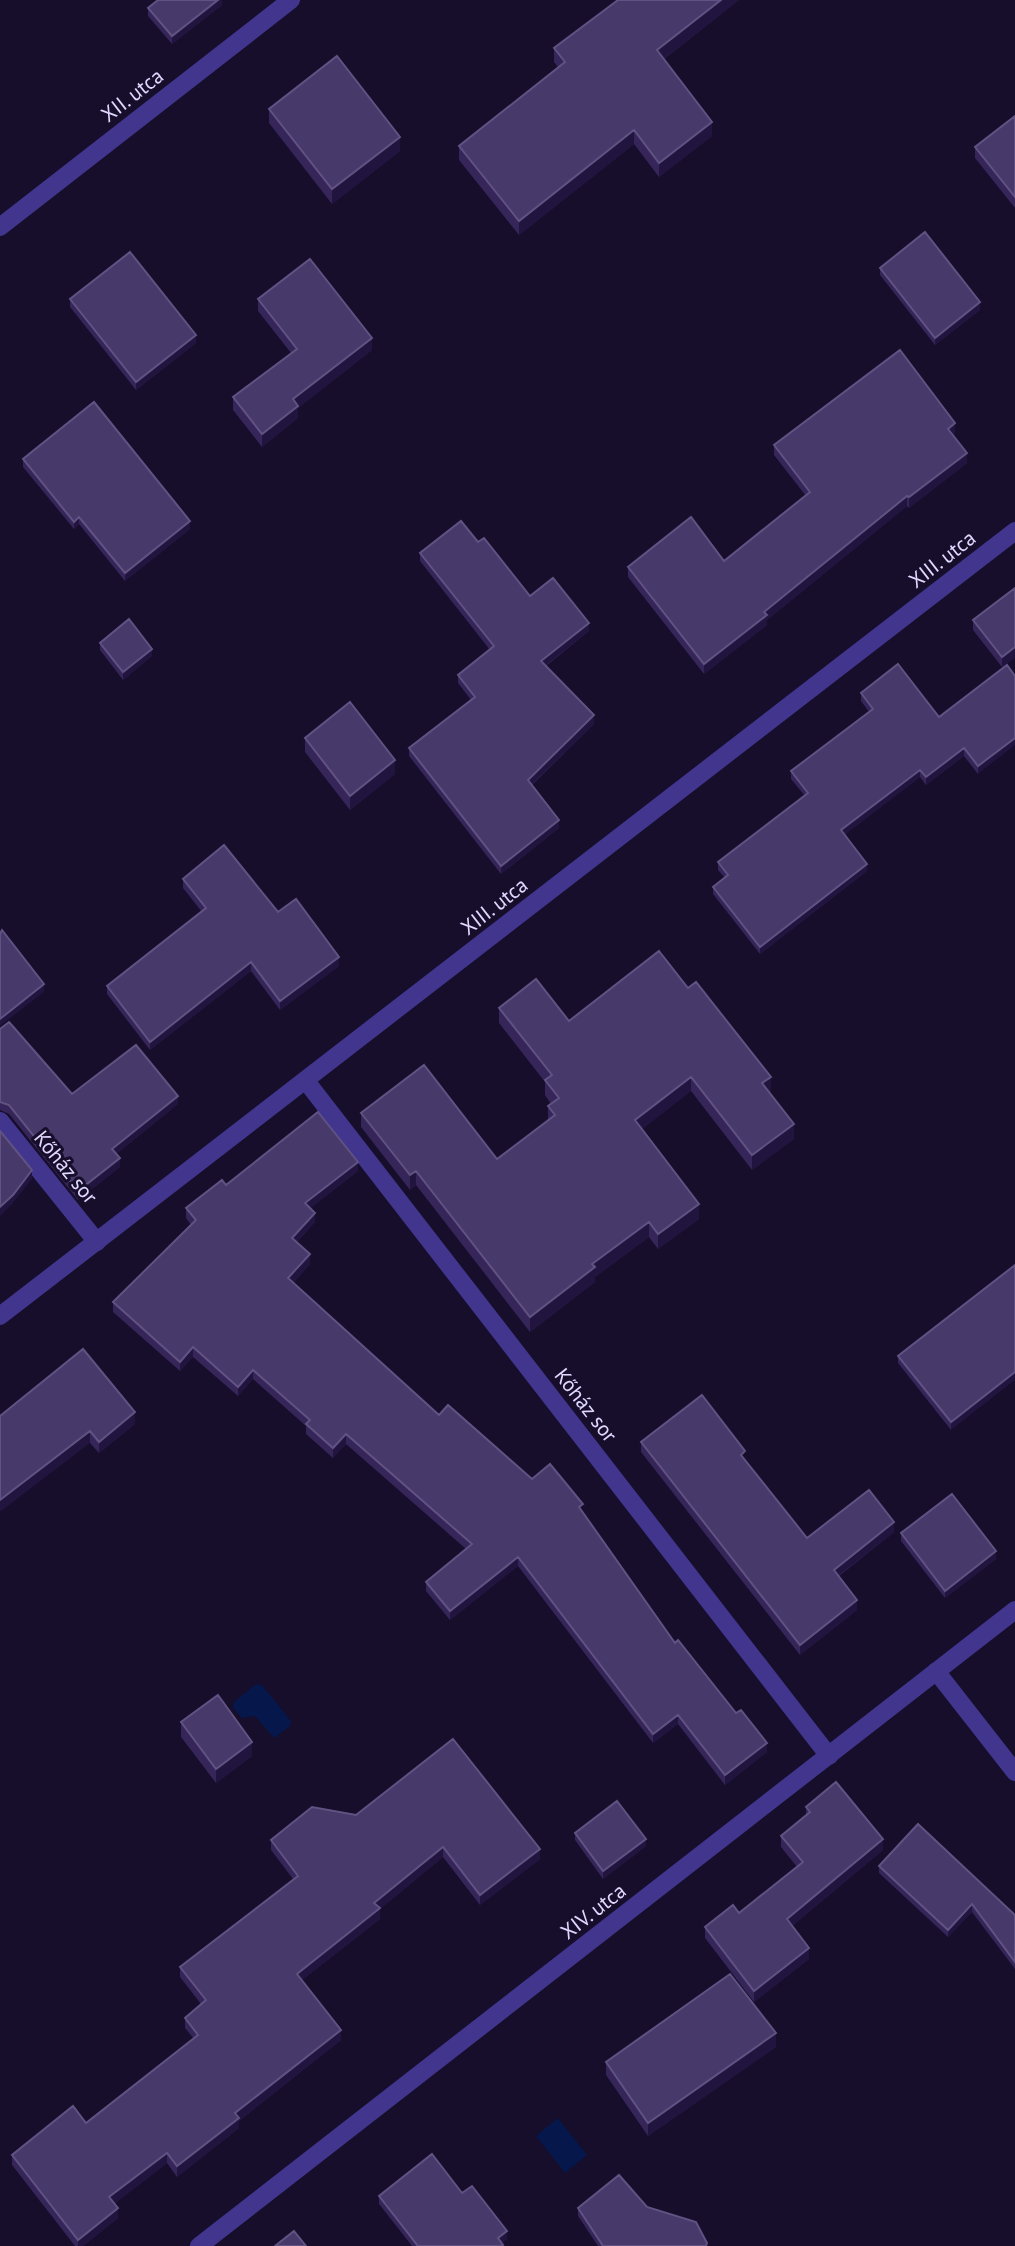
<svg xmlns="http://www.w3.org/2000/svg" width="1015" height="2246" font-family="'PT Sans',sans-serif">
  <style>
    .water { fill: #06174c }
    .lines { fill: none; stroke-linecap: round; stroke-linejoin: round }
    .minor { stroke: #42358d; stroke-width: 18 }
    .tertiary { stroke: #42358d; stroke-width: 18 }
    .wall { fill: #362559 }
    .shaded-wall { fill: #21143f }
    .building { fill: #48396b; stroke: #605282; stroke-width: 2 }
    .labels { text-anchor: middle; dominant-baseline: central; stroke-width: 6; stroke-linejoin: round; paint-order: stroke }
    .street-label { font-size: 21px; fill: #e0d8ff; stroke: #160e2a }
  </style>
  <rect width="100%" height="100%" fill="#160e2a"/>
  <path class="water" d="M256,1684L262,1685L291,1721L290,1726L276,1737H273L255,1716L242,1718L233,1708L234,1702Z
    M558,2118L587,2155L565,2173L536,2136Z"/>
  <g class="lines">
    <path class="minor" d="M0,227L291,0
      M306,1081L829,1756
      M0,1121L97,1242
      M936,1671L1015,1772
      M199,2246L1015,1610"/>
    <path class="tertiary" d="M0,1316L1015,531"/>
  </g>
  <path class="wall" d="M222,0V5L172,44L148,16V8Z
    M739,0L664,59L712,136L659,177L634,144L519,235L459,160V146L558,67L554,62V48Z
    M269,109L400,151L332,204L269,123Z
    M1015,116V208L975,158V147Z
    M880,268L980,310L935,345L880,275Z
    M70,299L196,343L136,390L70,307Z
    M258,299L372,350L298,408V418L262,447L233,410V397L291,353L258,311Z
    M955,433L953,435L967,463L909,508L907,506L767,620V625L704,674L628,577V567L724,561L806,496L774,455V445Z
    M23,459L190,529L125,581L79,524L74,529L23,467Z
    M478,542L530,596L589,631L546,666L594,724L532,785L559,828L501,874L409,756V748L471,700L458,683V675L490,650L420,561V553Z
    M1015,588V657L1002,667L973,630V620Z
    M100,643L152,656L123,680L100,650Z
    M1007,665L978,774L964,756L926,785L920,777L844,835L867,871L760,954L713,894V887L725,878L718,870V862L805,796L791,779V771L869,712L861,701V693L939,717Z
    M305,738L395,774L350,810L305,752Z
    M183,879L278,912L339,966L280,1010L251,971L150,1050L107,994V986L202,912L183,888Z
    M499,1008L569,1021L771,1092H769L794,1139L752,1170L691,1091L642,1129L699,1219L658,1249L649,1237L595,1277V1282L530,1332L416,1185L410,1190L361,1127V1113L497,1159L548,1120V1106L551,1104L545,1095V1082L499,1023Z
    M0,1029L72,1094L178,1104L116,1154L120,1167L78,1200L9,1114L0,1110Z
    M358,1171L310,1208L315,1222L297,1242L310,1264L293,1283L439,1415L583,1512L675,1643L767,1752L725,1785L678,1724L653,1743L518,1566L450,1620L426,1591V1582L466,1549L346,1444L333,1458L306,1434V1426L253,1379L238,1396L193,1357L180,1371L113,1312V1302L191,1225L186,1218V1208L226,1185Z
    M1015,1265L951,1430L898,1363V1356Z
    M0,1416L135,1424L99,1453L90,1443Z
    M641,1442L745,1460L807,1538L894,1532L839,1576L857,1610L800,1655L641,1452Z
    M901,1533L996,1559L945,1598L901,1541Z
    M181,1722L252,1756L216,1783L181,1737Z
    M312,1807L540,1859L480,1905L443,1857L380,1909V1919L302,1980L341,2040L239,2121V2128L177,2177L167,2163L114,2204L118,2218L83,2246H75L12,2165V2155L86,2123L194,2039L185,2028V2018L201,2004L180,1977V1967L293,1879L271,1850V1840Z
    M806,1807L883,1850L792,1926L809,1959L754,2002L705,1938V1927L739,1913L797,1867L781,1847V1836L806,1815Z
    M575,1833L646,1846L603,1879L575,1840Z
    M879,1866L1015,1915V1969L972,1912L948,1937L879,1873Z
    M776,2047L648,2136L606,2075V2062Z
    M462,2193L507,2239L501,2243L503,2246H412L379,2204V2196Z
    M647,2207L707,2246H598L578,2216V2208Z"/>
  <path class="shaded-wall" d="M218,0H222V5L172,44V36Z
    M721,0H739L657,64V50Z
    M712,122V136L659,177V163Z
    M634,130V144L519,235V221Z
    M400,137V151L332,204V189Z
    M980,302V310L935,345V338Z
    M196,335V343L136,390V382Z
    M372,338V350L298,408V418L262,447V434L293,399Z
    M955,423V433L948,439V429Z
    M967,453V463L909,508V497Z
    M907,496V506L767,620V625L704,674V664L764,612Z
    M79,517V524L74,529V522Z
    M190,521V529L125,581V573Z
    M589,623V631L541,669V661Z
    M1015,647V657L1002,667V657Z
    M152,649V656L123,680V672Z
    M594,715V724L528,788V780Z
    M1015,738V745L978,774V766Z
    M964,748V756L926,785V777Z
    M395,760V774L350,810V796Z
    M920,770V777L841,838V830Z
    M559,820V828L501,874V866Z
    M867,864V871L760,954V947Z
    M339,957V966L280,1010V1001Z
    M251,962V971L150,1050V1042Z
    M44,984V992L0,1026V1019Z
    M691,1077V1091L635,1135V1120Z
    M771,1077V1092L762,1098V1083Z
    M178,1096V1104L112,1157V1149Z
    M794,1124V1139L752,1170V1155Z
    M120,1158V1167L78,1200V1191Z
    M358,1162V1171L305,1213V1203Z
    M32,1170V1179L13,1203L0,1216V1207Z
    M416,1171V1185L410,1190V1175Z
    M699,1204V1219L658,1249V1234Z
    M315,1213V1222L292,1247V1238Z
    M649,1222V1237L595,1277V1282L530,1332V1317L592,1264Z
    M310,1254V1264L288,1288V1278Z
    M193,1347V1357L180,1371V1362Z
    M253,1370V1379L238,1396V1387Z
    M1015,1372V1380L951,1430V1422Z
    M135,1412V1424L99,1453V1442Z
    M90,1431V1443L0,1512V1500Z
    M346,1434V1444L333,1458V1448Z
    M894,1522V1532L834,1579V1570Z
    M996,1551V1559L945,1598V1591Z
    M518,1557V1566L450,1620V1611Z
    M857,1600V1610L800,1655V1645Z
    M678,1715V1724L653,1743V1734Z
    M252,1742V1756L216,1783V1769Z
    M767,1743V1752L725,1785V1775Z
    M646,1839V1846L603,1879V1871Z
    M883,1839V1850L787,1930V1919Z
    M443,1847V1857L380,1909V1919L297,1984V1974L374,1903Z
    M540,1849V1859L480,1905V1895Z
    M972,1904V1912L948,1937V1930Z
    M809,1948V1959L754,2002V1991Z
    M341,2030V2040L239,2121V2128L177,2177V2166L235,2113Z
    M776,2033V2047L648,2136V2123Z
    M167,2153V2163L109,2208V2197Z
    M118,2208V2218L83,2246H78V2240Z
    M507,2231V2239L498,2246V2238Z"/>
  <path class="building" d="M158,0H218L172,36L148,8Z
    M618,0H721L657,50L712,122L659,163L634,130L519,221L459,146L565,62L554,48Z
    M337,56L400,137L332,189L269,109Z
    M1015,116V197L975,147Z
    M925,232L980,302L935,338L880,268Z
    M130,252L196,335L136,382L70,299Z
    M310,259L372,338L293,399L298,406L262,434L233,397L297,349L258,299Z
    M900,350L955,423L948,429L967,453L909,497L907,496L764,612L767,615L704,664L628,567L691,517L724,561L810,492L774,445Z
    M94,402L190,521L125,573L79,517L74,522L23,459Z
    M461,521L478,542L484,538L530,596L553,578L589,623L541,661L594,715L528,780L559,820L501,866L409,748L475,697L458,675L494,646L420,553Z
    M1015,588V647L1002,657L973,620Z
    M129,619L152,649L123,672L100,643Z
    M898,664L939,717L1007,665L1015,676V738L978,766L964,748L926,777L920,770L841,830L867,864L760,947L713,887L728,875L718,862L808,793L791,771L873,709L861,693Z
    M350,702L395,760L350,796L305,738Z
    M224,845L278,912L296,899L339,957L280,1001L251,962L150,1042L107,986L206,908L183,879Z
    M2,930L44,984L0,1019V934Z
    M659,951L688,988L696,982L771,1077L762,1083L794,1124L752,1155L691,1077L635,1120L699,1204L658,1234L649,1222L592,1264L595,1267L530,1317L416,1171L410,1175L361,1113L424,1065L497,1159L555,1115L548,1106L559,1098L545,1080L552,1075L499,1008L536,979L569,1021Z
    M9,1022L72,1094L136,1045L178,1096L112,1149L120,1158L78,1191L9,1105L0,1102V1029Z
    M318,1112L358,1162L305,1203L315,1213L292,1238L310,1254L288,1278L439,1415L448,1405L532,1479L550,1464L583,1504L579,1507L675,1643L678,1640L736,1713L741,1710L767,1743L725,1775L678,1715L653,1734L518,1557L450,1611L426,1582L472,1544L346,1434L333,1448L306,1424L310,1420L253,1370L238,1387L193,1347L180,1362L113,1302L196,1220L186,1208L222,1180L226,1185Z
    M0,1131L32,1170L13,1195L0,1207Z
    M1015,1265V1372L951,1422L898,1356Z
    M83,1349L135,1412L99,1442L90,1431L0,1500V1416Z
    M702,1395L745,1451L741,1455L807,1538L869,1490L894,1522L834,1570L857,1600L800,1645L641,1442Z
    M952,1494L996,1551L945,1591L901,1533Z
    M218,1695L252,1742L216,1769L181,1722Z
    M453,1739L540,1849L480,1895L443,1847L374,1903L380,1908L297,1974L341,2030L235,2113L239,2118L177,2166L167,2153L109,2197L118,2208L78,2240L12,2155L73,2106L86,2123L198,2035L185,2018L206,2000L180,1967L298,1876L271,1840L312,1807L356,1815Z
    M836,1782L883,1839L787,1919L809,1948L754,1991L705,1927L733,1905L739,1913L803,1862L781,1836L810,1812L806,1807Z
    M617,1801L646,1839L603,1871L575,1833Z
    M918,1824L1015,1915V1962L972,1904L948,1930L879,1866Z
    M730,1974L776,2033L648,2123L606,2062Z
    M432,2154L462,2193L472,2186L507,2231L498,2238L503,2245L501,2246H418L379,2196Z
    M619,2175L647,2207L696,2222L707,2243L706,2246H603L578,2208Z
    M294,2231L306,2246H275Z"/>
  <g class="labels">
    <g class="street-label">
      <text transform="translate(132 95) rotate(-38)">XII. utca</text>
      <text transform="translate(942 559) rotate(-38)">XIII. utca</text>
      <text transform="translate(494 906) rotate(-38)">XIII. utca</text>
      <text transform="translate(66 1167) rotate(51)">Kőház sor</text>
      <text transform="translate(586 1405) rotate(52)">Kőház sor</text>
      <text transform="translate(593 1911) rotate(-38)">XIV. utca</text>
    </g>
  </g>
</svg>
